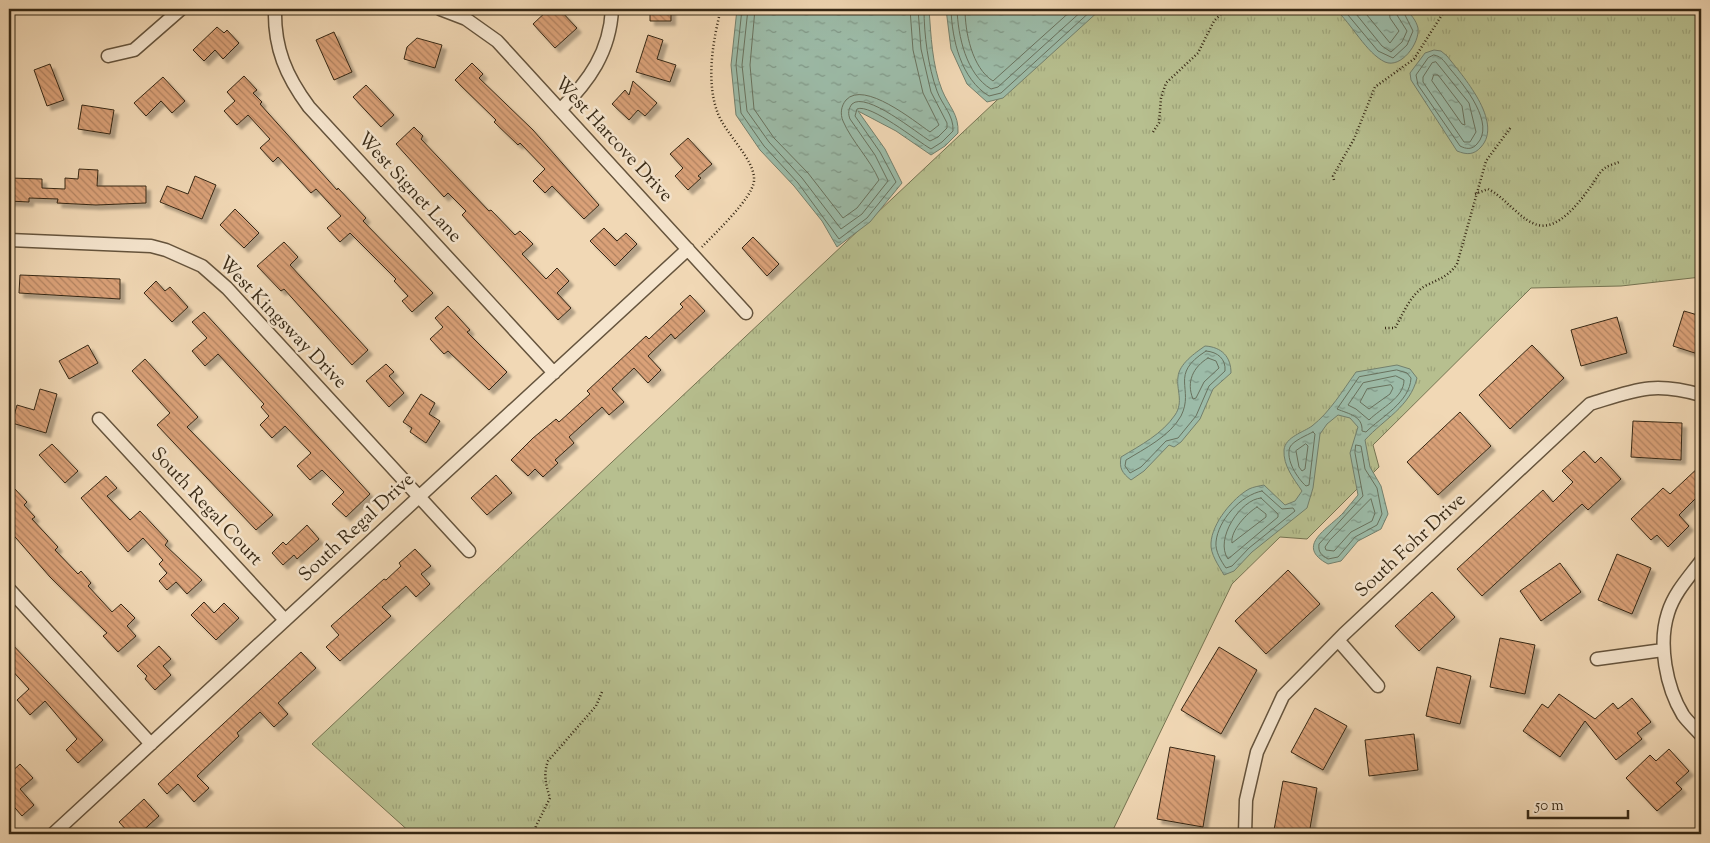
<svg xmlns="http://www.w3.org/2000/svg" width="1710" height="843" font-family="'Sorts Mill Goudy',serif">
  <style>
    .grass { fill: url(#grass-tufts); stroke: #767452 }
    .water { fill: url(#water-ripples); stroke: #73806d }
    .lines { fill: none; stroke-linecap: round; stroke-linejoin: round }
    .shore { stroke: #69725e; stroke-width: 1 }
    .building { fill: url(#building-back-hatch); stroke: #362815; filter: url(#shadow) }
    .street-casing { stroke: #65543d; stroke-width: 15 }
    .path { stroke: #362815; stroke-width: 2.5; stroke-dasharray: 1 2.5; stroke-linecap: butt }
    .street { stroke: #f6e6cf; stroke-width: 12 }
    .labels { text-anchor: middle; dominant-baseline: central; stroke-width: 5; stroke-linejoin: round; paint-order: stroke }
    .street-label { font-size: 19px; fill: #362815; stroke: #f6e6cf }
  </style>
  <defs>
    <pattern id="grass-tufts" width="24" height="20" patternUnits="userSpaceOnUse" patternTransform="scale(1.25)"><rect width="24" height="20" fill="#b7bf8f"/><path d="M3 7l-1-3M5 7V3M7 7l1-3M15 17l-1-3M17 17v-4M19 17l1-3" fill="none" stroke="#9ea47a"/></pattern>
    <pattern id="water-ripples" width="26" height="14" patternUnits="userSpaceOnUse" patternTransform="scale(1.25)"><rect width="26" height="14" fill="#9cbba8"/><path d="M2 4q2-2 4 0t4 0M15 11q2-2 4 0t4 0" fill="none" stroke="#809888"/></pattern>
    <pattern id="building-back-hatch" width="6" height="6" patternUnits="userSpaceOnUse" patternTransform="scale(1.25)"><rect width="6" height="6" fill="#daa178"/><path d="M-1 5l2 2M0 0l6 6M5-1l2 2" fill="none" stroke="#b28361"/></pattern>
    <filter id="shadow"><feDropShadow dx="4.5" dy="4.5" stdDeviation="1" flood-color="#0004"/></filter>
  </defs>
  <rect width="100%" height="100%" fill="#f1d8b5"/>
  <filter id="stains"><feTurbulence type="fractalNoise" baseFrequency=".004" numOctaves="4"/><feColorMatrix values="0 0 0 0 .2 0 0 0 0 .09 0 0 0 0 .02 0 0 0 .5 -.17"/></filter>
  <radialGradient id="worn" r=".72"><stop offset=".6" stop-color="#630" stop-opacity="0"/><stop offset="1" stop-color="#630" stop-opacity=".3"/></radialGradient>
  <path class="grass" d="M1094,9H1701V277L1621,286L1531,288L1373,445L1379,467L1307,539L1280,537L1232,584L1111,834H412L312,744Z"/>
  <path class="water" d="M737,9H929C931,35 932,65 942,90C949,107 959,114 958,133L945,146L931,155L896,131L858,111L885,149L902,183L870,222L837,247L822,221L794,186L760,150L736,115L731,65Z
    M946,9H1101L1003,98L987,102L967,84L951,49Z
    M1335,9H1406C1411,15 1416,20 1418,28C1420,43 1401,69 1385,62C1366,53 1352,24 1335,9Z
    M1434,50L1441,51L1447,56C1462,75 1504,122 1481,147C1474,155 1467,155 1457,151L1411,80L1410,73L1425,53Z
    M1205,346C1222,347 1231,357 1231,373L1213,389L1200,419L1181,442L1174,447L1169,445L1144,471L1131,480C1122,473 1119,468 1121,457C1141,445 1162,434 1175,415C1184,402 1176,389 1178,377C1179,364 1195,353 1205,346Z
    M1397,365L1410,369L1417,378C1410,407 1384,419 1365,440L1370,467L1381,486L1388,514L1381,529L1358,541L1341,561L1328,564C1294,546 1328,529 1343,513C1348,507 1353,501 1358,495L1350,453L1358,427L1350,418L1338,415L1327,424L1320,434L1313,488L1307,508L1252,552L1234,571L1224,575C1219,566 1210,554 1211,543C1212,523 1233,498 1249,489C1253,487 1259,486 1264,485L1285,505L1295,501L1302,491C1294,479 1283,466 1284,450C1285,437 1304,432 1312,426C1330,412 1343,390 1356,372Z"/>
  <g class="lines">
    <path class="shore" d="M742,9L736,65L741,113L764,146L798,183L839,239L867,218L896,182L880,152L855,116L857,109C870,103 917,141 931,149L942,142L953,131C954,115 942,105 937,91C928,66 924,35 924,9
      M748,9L742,65L747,111L769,142L802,178L841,229L862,214L888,181L875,155L850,119C848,114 848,109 852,104C866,91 917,133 930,141L938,137L947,128V123L931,92L921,49L918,9
      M755,9L750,65L754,109L774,138L808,173L843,218L857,208L879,180C870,159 852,142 843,121C840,114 841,106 846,100C864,80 914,121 930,132L939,125L923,93L913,50L910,9
      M951,9C952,40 961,79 989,96L1001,93L1093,9
      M957,9C958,36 966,74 991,89L998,87L1084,9
      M965,9C965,32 972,68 993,81L1073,9
      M1343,9L1378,51L1393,58L1407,45L1413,31L1402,9
      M1352,9L1382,46L1391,52L1402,42L1407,31L1397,15L1396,9
      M1362,9L1390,43L1399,31L1390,18L1389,9
      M1434,55C1442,56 1446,64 1451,70C1464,85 1496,124 1477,144C1472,150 1466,149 1460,146L1418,85L1416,75L1428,58Z
      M1436,62L1469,103L1476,132L1470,142H1464L1423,82V77L1432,63Z
      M1434,75H1438L1462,106L1465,125L1462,124L1432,81Z
      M1206,351C1218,352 1226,359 1225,371L1209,386L1196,416L1178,438L1166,441L1141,467L1130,473L1125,466L1126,460C1144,449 1170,436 1181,416C1195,388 1168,375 1206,351Z
      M1208,358L1216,361L1219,368L1204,382L1196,398L1193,399C1186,382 1193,367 1208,358Z
      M1397,370L1407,373L1411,378C1410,402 1381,417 1366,432L1362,431C1363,416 1349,414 1337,409L1359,377Z
      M1396,376L1404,380C1404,398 1381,408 1369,420L1356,409L1348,405L1363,383Z
      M1391,385L1393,388L1390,394L1369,409L1360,402L1367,389Z
      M1313,432L1315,434L1309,485L1306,486C1298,479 1285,460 1290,447C1293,441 1307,435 1313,432Z
      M1306,444L1308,446L1305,469L1302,471L1299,467L1296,451Z
      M1356,445L1361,446L1365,469L1377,488L1382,514L1377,525L1355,537L1338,557L1328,559C1321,555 1318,552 1319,544L1363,496L1355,453Z
      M1262,491L1282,509L1293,508L1295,511L1249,548L1232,566L1226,568C1221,561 1215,551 1216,542C1218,520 1241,495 1262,491Z
      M1261,498L1278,514V517L1228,559C1214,539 1241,499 1261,498Z
      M1371,499L1375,513L1372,521L1351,532L1334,551L1326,550L1325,547L1330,540Z
      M1257,507L1266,514V517L1232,543C1230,531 1247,513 1257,507Z"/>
  </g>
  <path class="building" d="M549,9H559L577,28L555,48L533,24Z
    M650,9H671V21H650Z
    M217,27L224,33L227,30L239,43L223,59L215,50L204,61L193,50Z
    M334,32L352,72L334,80L316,40Z
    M648,35L663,40L657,59L676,65L670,82L636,72Z
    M417,38L442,45L435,68L404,59L407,47Z
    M472,63L483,74L479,78L533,130L599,205L584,219L552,186L545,193L533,181L545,169L520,143L518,145L494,122L496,120L455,80Z
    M50,64L64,100L47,106L34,70Z
    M244,76L257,90L253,93L262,102L260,104L337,190L338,188L366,218L363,221L433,293L412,312L402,301L408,296L394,281L396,279L350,233L340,242L327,228L341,216L316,189L311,193L278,157L273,162L260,148L270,139L248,115L237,125L224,111L235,101L227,92Z
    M163,77L185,101L172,113L161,101L146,116L134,103Z
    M633,81L657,103L645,116L638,110L629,120L612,104L625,90L629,95Z
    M366,85L394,115L381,127L353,97Z
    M82,105L114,110L110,134L78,129Z
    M414,127L423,136L421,139L489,211L491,210L515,235L520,231L533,244L522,254L546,279L557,268L569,281L557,293L571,308L558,320L462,215L466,211L448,193L444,197L396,144Z
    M688,138L712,164L698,176L701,178L688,190L675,176L683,168L670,154Z
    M79,169L98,170L97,186H146V203L96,205L57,203L58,199L29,198V202L9,201L10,178L42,179V188L65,189V178L78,179Z
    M195,176L216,185L202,219L160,202L167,186L188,194Z
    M235,209L259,233L244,248L220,225Z
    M604,228L617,241L626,233L637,244L615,266L590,241Z
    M753,237L779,264L767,276L742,248Z
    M284,242L298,257L290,265L368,350L352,365L284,289L281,291L257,266Z
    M20,275L120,279V299L19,293Z
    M156,281L165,291L170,287L188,307L172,322L144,293Z
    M690,295L705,311L675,339L671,334L648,356L661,370L648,383L634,368L612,389L624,402L609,415L602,407L569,437L574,443L555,460L558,463L543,477L535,469L528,476L511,460L533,438L556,419L559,422L590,394L587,391L646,336L649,339L683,307L680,304Z
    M448,306L470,330L467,332L507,372L489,390L448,351L444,354L430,339L443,327L435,318Z
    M1684,311L1701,316V355L1673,346Z
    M204,312L370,494L346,517L332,504L344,492L322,470L310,480L297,466L311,453L285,426L272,438L260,425L269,416L261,407L264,404L218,354L205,366L192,351L207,338L192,322Z
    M1617,317L1627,353L1581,366L1571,330Z
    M88,345L98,363L69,379L59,361Z
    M1532,345L1564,378L1510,429L1479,395Z
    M145,359L198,417L187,427L273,515L256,530L157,425L170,413L132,371Z
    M386,364L394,372L389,376L404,393L389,407L366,381Z
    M40,389L57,394L46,433L12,423L17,405L34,410Z
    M421,394L435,403L429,414L440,421L426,443L410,432L412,428L403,422Z
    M1460,412L1491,446L1438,495L1407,462Z
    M1633,421L1682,423L1681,460L1631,457Z
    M52,444L78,471L65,483L39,455Z
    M1584,451L1595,463L1601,457L1621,479L1588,510L1582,504L1482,596L1457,569L1543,490L1553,502L1573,482L1562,471Z
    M1701,465V493L1679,515L1689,526L1668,547L1657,535L1651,540L1631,519L1663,488L1670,494Z
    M496,475L512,493L487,515L471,498Z
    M106,476L117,488L107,496L130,520L140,511L168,541L165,545L202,580L187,594L176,582L167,590L159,581L167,573L159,564L163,560L143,538L128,552L81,498Z
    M14,488L27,502L24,505L35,517L32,519L58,547L55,550L78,574L81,571L91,583L88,586L112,612L121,604L135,618L127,626L136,636L118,652L103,636L107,633L50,577L9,530V493Z
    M307,525L319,539L297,559L294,555L283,565L272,553L283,542L286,545Z
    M415,549L431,566L421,574L430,584L416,597L406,586L382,607L391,616L340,661L326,647L339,635L331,626L384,579L386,580L401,566L399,563Z
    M1617,554L1651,568L1632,614L1598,600Z
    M1560,563L1581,592L1541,621L1520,591Z
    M1288,570L1320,604L1266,654L1235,621Z
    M1432,592L1455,617L1419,651L1395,626Z
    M204,602L214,613L224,603L239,618L216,640L191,615Z
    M1500,638L1535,645L1525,694L1490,687Z
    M9,641L103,740L78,763L66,750L77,739L45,701L30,715L17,700L29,689L9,667Z
    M159,646L171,659L163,666L171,675L155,690L145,679L147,676L137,666Z
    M1219,647L1257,670L1221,734L1181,710Z
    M301,652L316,668L278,703L288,714L274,727L260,712L237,733L239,736L197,776L209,788L194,802L178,784L167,794L158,784Z
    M1437,667L1471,676L1460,724L1426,716Z
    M1559,694L1595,719L1613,703L1618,709L1632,698L1651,722L1637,733L1642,739L1616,760L1585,721L1560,757L1523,731L1542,704L1548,708Z
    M1315,708L1347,726L1323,770L1291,752Z
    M1414,734L1418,770L1369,776L1365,740Z
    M1170,747L1215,756L1203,827L1157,819Z
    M1669,749L1689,771L1676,783L1682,789L1657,811L1626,778L1650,755L1656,761Z
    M20,764L33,778L20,789L34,805L22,816L9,801V774Z
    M1283,781L1317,788L1309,834L1274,830Z
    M144,799L159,816L139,834H130L119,822Z"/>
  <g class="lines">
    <defs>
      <path id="street" d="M275,9C274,48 286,76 309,107L554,373
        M440,9L466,19L497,41L746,313
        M108,56L134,50L181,9
        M560,110C589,81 610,52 612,9
        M9,240L151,246L166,250L202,266L227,288L469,551
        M99,419L285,620
        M1701,561C1689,577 1674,593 1668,613C1658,644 1666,687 1683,715C1688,722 1695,728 1701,735
        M9,589L151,744
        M1338,640L1378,686
        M1597,659L1663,650
        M53,834L688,249
        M1245,834L1246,800L1257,752L1283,696L1344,634L1590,404C1635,390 1653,381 1701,395"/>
    </defs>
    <use href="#street" class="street-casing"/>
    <path class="path" d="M1153,132L1159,123L1161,98L1166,83L1198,53L1214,21L1226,9
      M1334,180L1333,176L1354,139L1375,87L1414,59L1445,10
      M1475,194L1488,189C1505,197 1521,221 1538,225C1558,230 1578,204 1589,189C1594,183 1598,173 1605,168C1609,165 1615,164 1619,162
      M702,247C715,233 752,199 754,181C756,160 724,133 717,111C706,80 713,40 721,9
      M1385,328H1395C1403,314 1410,295 1425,286C1439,279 1448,277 1457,264L1486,161L1511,127
      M1061,830L1062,834
      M534,834L536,826L550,798C546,785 543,775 548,761L596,706L602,692"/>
    <use href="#street" class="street"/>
  </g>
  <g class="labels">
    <g class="street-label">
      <text transform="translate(613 140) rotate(47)">West Harcove Drive</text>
      <text transform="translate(409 188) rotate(47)">West Signet Lane</text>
      <text transform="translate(282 323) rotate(46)">West Kingsway Drive</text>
      <text transform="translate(206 507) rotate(47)">South Regal Court</text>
      <text transform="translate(357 528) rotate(-43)">South Regal Drive</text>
      <text transform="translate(1411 546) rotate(-43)">South Fohr Drive</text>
    </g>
  </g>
  <rect width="1710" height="843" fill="none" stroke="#f1d8b5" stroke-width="30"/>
  <rect x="10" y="10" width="1690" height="823" fill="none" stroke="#362815" stroke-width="2.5"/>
  <rect x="15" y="15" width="1680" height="813" fill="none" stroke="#362815"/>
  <path d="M1528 810v8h100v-8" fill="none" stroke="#362815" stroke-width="2.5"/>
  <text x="1535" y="810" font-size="15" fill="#362815" stroke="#f6e6cf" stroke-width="4" paint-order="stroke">50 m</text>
  <rect width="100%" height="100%" filter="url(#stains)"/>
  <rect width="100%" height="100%" fill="url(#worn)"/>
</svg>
